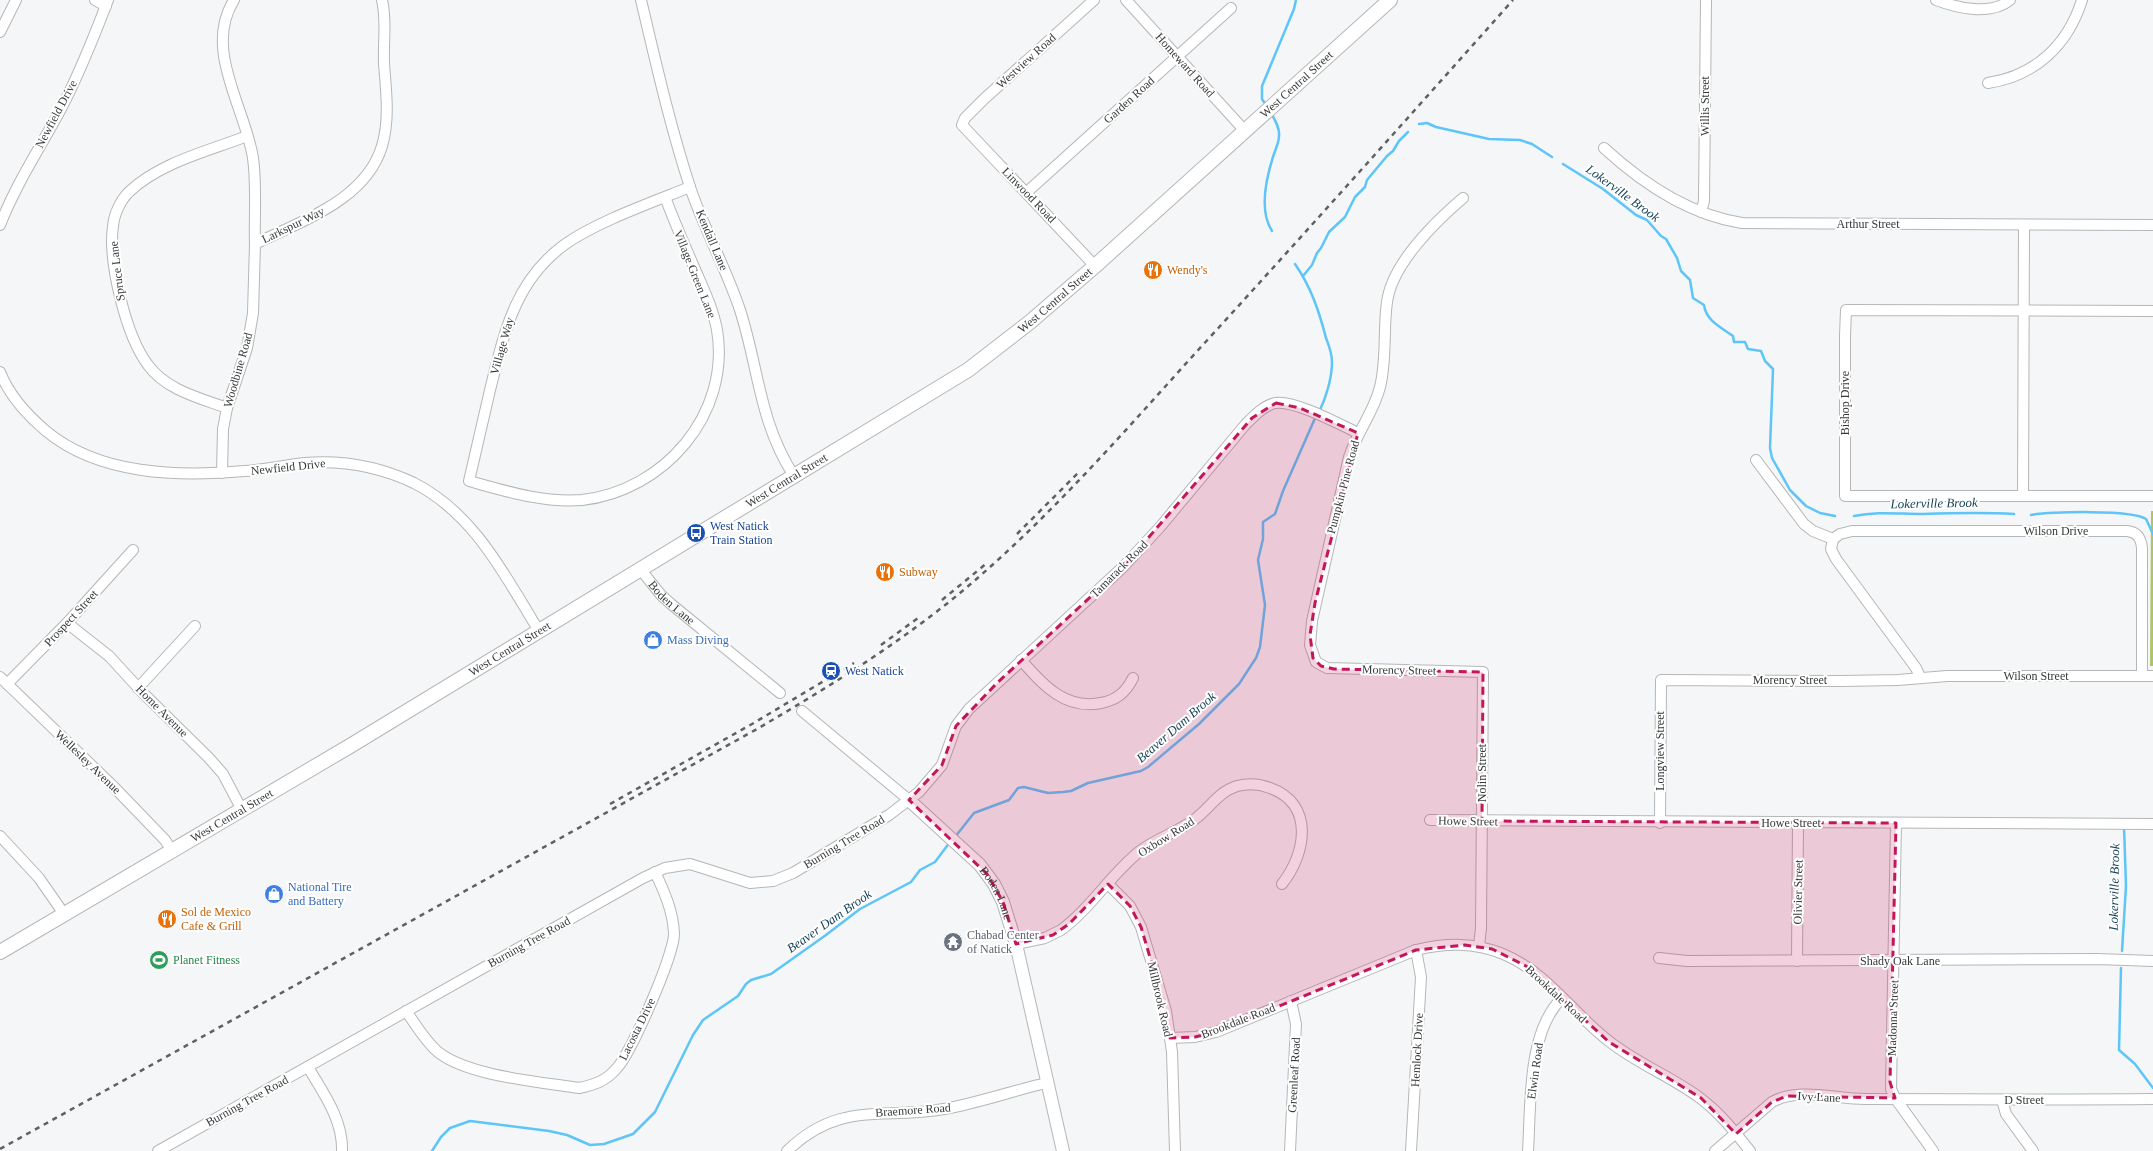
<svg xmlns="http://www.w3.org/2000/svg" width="2153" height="1151" font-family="Georgia,serif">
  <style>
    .forest { fill: #afc469 }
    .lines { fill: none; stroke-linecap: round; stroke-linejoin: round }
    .stream { stroke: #5dc5f8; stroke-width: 2.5 }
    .minor-casing { stroke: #b5b6b7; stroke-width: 12 }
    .tertiary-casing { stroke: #b5b6b7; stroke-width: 14 }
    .secondary-casing { stroke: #b5b6b7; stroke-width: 16 }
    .minor { stroke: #fff; stroke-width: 10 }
    .tertiary { stroke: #fff; stroke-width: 12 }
    .secondary { stroke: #fff; stroke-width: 14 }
    .rail { stroke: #5f6060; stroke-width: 2.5; stroke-dasharray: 5 5; stroke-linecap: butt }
    .marked { fill: #c2185b; fill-opacity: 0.2; stroke: #c2185b; stroke-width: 3; stroke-dasharray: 8 5; stroke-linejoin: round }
    .labels { text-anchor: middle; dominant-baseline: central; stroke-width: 4; stroke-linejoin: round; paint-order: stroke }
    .street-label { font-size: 12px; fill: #373838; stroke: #fff }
    .food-label { font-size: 12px; fill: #c56008; stroke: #fff; text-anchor: start }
    .transit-label { font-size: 12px; fill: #164399; stroke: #fff; text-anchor: start }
    .shop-label { font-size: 12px; fill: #366cbe; stroke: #fff; text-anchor: start }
    .worship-label { font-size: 12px; fill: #5b616d; stroke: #fff; text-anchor: start }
    .leisure-label { font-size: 12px; fill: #27864d; stroke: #fff; text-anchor: start }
    .water-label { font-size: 13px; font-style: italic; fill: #164357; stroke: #fff }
  </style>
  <rect width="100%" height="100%" fill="#f5f6f7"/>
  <path class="forest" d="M2151,511H2153V666H2150Z"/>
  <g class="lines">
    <path class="stream" d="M1266,105L1262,99V86L1294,9L1296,0
      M1271,113C1275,120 1280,128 1279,136C1279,143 1275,150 1273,157C1266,179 1259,211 1272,231
      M1419,124L1427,123L1436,127L1489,139L1520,140L1532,144L1552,157
      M1563,164L1603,189L1636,215L1647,220L1661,236L1666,239L1677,258L1681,271L1690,280L1693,298L1704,305C1706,321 1722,328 1733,336L1734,342H1745L1748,349L1761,351L1765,361L1773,369L1770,448L1772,458L1790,490L1806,506L1820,513L1835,516
      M1295,264C1311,287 1319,311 1326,338C1329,346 1332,353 1332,362C1332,378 1326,398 1319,412
      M1303,276L1312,265L1317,253L1321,248L1329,232L1345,217L1355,197L1365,187L1367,180L1387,156L1393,151L1399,141L1408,132
      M2031,515C2050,512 2132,509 2146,519L2153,534
      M1854,516C1877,511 1899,514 1922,514C1953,513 1983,512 2014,514
      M955,837L974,813L1009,800L1018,788L1024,787L1048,793L1063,792L1071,791L1088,783L1141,771L1148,767L1199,724L1239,684L1256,658L1260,647L1265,605L1258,560L1263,539V522L1275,514L1283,491L1316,416
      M2122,951L2126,886L2124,826
      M2121,968L2119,1050L2135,1064L2153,1088
      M432,1151L441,1137L450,1128L470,1121L549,1131L567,1135L590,1145L604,1144L633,1134L655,1112L693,1035L703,1020L738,996L746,984L751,980L771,974L826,935L860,909L911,882L920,870L935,862L950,842"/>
    <defs>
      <g id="minor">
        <path d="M95,0L106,6"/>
        <path d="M234,0C203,49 245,107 253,158C257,187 254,215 255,244C301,221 366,200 382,146C390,119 386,90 384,64C383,42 387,21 382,0"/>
        <path d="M641,0C656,63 670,126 690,187C704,229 726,268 740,310C759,369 759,422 794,476"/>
        <path d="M1094,0L984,99L965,118L962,125L1095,266"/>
        <path d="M1126,0L1245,131"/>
        <path d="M1936,0C1957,8 1991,16 2010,0"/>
        <path d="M0,32L16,0"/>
        <path d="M1988,83C2035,76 2068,45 2082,0"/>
        <path d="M1604,148C1642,183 1690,215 1742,223L2153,225"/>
        <path d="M1027,192L1231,8"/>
        <path d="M665,197C674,221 684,244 694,267C703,288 713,308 717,330C731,414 664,491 582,500C543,503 505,491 469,481C476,451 483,421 490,390C504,334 514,282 564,245C596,222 653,202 690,187"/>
        <path d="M1463,198C1435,222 1392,264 1387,302C1383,329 1387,360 1380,387C1374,412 1357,432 1349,457L1312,621L1310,645L1316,662L1327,668L1483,672L1481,928L1479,946"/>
        <path d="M1701,212L1704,201L1706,0"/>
        <path d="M0,225C16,184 40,148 61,109C79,74 94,37 108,0"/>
        <path d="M2153,311L1846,310L1845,336V496H2153"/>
        <path d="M0,372C9,395 27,415 46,431C99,475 178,477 244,471C264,470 285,465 305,463C343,460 380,467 414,483C475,514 505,576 539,631"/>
        <path d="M227,408C200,398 166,390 148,365C126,336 108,262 113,226C114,214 121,199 130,191C161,162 209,151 247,136"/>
        <path d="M1756,460L1804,524L1813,531L1833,539L1840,534L1852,531H2127C2137,532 2141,538 2142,548V676"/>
        <path d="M222,473L223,429L227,408L247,348L253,313L255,244"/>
        <path d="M2023,496L2024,225"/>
        <path d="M1833,539L1831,549L1836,559L1916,668L1920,677"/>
        <path id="s1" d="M641,570L661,595L671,604L780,693"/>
        <path d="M67,623L109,656L143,693L209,758L223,774L242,810"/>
        <path d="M1021,660C1043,685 1065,710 1101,703C1117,700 1126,692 1133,678"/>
        <path d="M0,677L112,785L165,840L172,851"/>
        <path d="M7,684L67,623L133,550"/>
        <path d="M138,688L195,626"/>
        <path d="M802,711L909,800"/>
        <path d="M1430,820L2153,824"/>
        <path d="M1660,823L1661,680L1841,681L1898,680L1947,676H2153"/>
        <path d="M1896,823L1891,1089L1895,1098L1933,1151"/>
        <path d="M0,836L39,878L64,914"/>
        <path d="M1108,884L1130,906L1141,927L1166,1011L1172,1052L1175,1151"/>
        <path d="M1016,944L1045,938L1061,930C1091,908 1111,874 1140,851C1157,838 1178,832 1195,819C1210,808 1218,792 1237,786C1248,783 1260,784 1270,788C1315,804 1306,854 1282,884"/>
        <path d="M1659,958L1687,961L2097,959L2153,961"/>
        <path d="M1797,961L1798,823"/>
        <path d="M406,1011C416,1025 425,1041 438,1052C468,1076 540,1082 579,1088C594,1085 606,1081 616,1069C631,1054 675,953 674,933C673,911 664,891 655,872"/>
        <path d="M1170,1038L1195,1037L1216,1032L1416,950C1446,943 1474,942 1503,954C1547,972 1573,1014 1610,1042C1638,1064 1672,1077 1700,1098C1720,1113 1735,1132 1750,1151"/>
        <path d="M308,1067C323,1093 343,1119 342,1151"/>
        <path d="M2002,1100L2006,1114L2033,1151"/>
        <path d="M158,1151L643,878L665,868L690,864L750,883L773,881L793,873L889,815L919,792L942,765L956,726L969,709L1123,567L1160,527L1245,425C1253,417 1263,406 1275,403C1295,400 1339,424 1358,433"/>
        <path d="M787,1151C840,1100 882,1120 944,1109C978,1103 1012,1091 1046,1083"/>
        <path d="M1290,1151L1296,1024L1291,1001"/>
        <path d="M1411,1151L1421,977L1416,950"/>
        <path d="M1528,1151C1531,1105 1527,1032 1562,998"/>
        <path d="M1715,1151L1772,1102C1799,1087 1835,1099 1865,1099C1961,1099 2057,1100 2153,1099"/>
      </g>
      <g id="tertiary">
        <path id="s2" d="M909,800L980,865L994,884L1003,902L1016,944L1063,1151"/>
      </g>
      <g id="secondary">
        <path id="s3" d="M0,952L350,746L968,370L1030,322L1095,266L1390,0"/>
      </g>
    </defs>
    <use href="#minor" class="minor-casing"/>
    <use href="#tertiary" class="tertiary-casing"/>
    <use href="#secondary" class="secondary-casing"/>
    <use href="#minor" class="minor"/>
    <use href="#tertiary" class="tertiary"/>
    <use href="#secondary" class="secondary"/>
    <path class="rail" d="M1017,534L1078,473
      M942,600L987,563
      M881,645L918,618
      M610,804L752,724L854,663
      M0,1149L757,729C827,688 897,645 960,593C1044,523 1117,440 1190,359C1299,240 1406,120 1513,0"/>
  </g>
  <path class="marked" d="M1276,403L1300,408L1358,433L1315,603L1310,635L1313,658L1321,666L1334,669L1483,672L1482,821L1896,823L1890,1082L1895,1098L1787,1096L1772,1102L1736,1134L1701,1098L1609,1042L1526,966L1492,949L1465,945L1416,950L1216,1032L1195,1037L1170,1038L1162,998L1141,927L1130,906L1108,884L1069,924L1053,935L1016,944L1003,902L987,874L909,800L942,765L956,726L997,683L1123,567L1252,418Z"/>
  <defs>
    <symbol id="restaurant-disc" viewBox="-11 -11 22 22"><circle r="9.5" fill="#e8710a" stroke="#fff"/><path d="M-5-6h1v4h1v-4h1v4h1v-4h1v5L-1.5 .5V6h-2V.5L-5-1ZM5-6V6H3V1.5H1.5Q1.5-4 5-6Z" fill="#fff"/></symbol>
    <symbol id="bus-disc" viewBox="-11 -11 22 22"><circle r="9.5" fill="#1a4fb4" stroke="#fff"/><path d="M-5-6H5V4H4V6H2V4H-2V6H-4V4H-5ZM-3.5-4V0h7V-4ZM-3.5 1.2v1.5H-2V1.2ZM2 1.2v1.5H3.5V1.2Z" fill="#fff"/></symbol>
    <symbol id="shop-disc" viewBox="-11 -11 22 22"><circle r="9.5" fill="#3f7fe0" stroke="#fff"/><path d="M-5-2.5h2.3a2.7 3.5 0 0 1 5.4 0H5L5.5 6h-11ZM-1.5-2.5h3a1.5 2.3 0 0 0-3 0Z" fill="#fff"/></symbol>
    <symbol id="station-disc" viewBox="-11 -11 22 22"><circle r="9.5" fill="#1a4fb4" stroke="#fff"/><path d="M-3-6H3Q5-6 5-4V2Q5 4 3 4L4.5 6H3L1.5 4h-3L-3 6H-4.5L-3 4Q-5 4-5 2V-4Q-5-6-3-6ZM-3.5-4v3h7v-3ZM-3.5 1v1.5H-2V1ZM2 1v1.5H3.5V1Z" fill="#fff"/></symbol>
    <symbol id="temple-disc" viewBox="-11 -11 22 22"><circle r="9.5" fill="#6b7280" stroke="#fff"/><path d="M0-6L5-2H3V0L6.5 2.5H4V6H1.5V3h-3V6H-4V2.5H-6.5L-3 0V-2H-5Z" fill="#fff"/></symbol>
    <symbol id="stadium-disc" viewBox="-11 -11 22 22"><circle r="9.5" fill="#2e9e5b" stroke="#fff"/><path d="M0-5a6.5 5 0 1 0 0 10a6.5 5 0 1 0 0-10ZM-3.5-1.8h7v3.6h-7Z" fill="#fff"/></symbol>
  </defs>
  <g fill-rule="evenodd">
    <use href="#restaurant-disc" x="1142" y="259" width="22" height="22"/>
    <use href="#bus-disc" x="685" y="522" width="22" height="22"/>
    <use href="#restaurant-disc" x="874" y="561" width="22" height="22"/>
    <use href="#shop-disc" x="642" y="629" width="22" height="22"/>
    <use href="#station-disc" x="820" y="660" width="22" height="22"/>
    <use href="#shop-disc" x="263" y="883" width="22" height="22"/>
    <use href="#restaurant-disc" x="156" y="908" width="22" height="22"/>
    <use href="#temple-disc" x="942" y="931" width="22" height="22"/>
    <use href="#stadium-disc" x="148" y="949" width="22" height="22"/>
  </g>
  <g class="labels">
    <g class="street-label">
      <text transform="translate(1026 61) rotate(-42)">Westview Road</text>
      <text transform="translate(1185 65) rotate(48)">Homeward Road</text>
      <text stroke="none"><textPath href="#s3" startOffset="1565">West Central Street</textPath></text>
      <text transform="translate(1129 100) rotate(-42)">Garden Road</text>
      <text transform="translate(1705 106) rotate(-90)">Willis Street</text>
      <text transform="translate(56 114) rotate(-62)">Newfield Drive</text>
      <text transform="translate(1029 195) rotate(46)">Linwood Road</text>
      <text x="1868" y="224">Arthur Street</text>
      <text transform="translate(293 225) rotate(-26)">Larkspur Way</text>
      <text transform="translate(712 240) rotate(67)">Kendall Lane</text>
      <text transform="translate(117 271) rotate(-97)">Spruce Lane</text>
      <text transform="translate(695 274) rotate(68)">Village Green Lane</text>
      <text stroke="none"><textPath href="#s3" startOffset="1241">West Central Street</textPath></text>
      <text transform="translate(502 346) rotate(-74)">Village Way</text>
      <text transform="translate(238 370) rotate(-74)">Woodbine Road</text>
      <text transform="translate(1845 403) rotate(-90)">Bishop Drive</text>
      <text transform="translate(288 467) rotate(-6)">Newfield Drive</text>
      <text stroke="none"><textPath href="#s3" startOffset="917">West Central Street</textPath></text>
      <text transform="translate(1343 487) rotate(-75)">Pumpkin Pine Road</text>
      <text x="2056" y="531">Wilson Drive</text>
      <text transform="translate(1119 569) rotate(-45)">Tamarack Road</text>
      <text stroke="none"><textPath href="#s1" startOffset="45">Boden Lane</textPath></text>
      <text transform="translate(71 618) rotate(-47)">Prospect Street</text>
      <text stroke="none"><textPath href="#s3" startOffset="593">West Central Street</textPath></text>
      <text transform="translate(1399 670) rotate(1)">Morency Street</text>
      <text x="2036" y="676">Wilson Street</text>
      <text x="1790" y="680">Morency Street</text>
      <text transform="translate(162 711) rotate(45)">Home Avenue</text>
      <text transform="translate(1660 751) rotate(-90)">Longview Street</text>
      <text transform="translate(88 762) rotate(44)">Wellesley Avenue</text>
      <text transform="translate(1482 773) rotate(-90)">Nolin Street</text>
      <text stroke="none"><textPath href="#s3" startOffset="269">West Central Street</textPath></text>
      <text transform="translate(1468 821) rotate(1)">Howe Street</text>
      <text x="1791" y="823">Howe Street</text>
      <text transform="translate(1166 837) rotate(-32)">Oxbow Road</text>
      <text transform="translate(844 842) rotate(-31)">Burning Tree Road</text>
      <text transform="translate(1798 892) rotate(-89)">Olivier Street</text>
      <text stroke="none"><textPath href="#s2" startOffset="129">Boden Lane</textPath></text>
      <text transform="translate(529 942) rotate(-29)">Burning Tree Road</text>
      <text x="1900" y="961">Shady Oak Lane</text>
      <text transform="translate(1556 994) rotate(43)">Brookdale Road</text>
      <text transform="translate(1160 999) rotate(77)">Millbrook Road</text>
      <text transform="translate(1893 1018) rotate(-88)">Madonna Street</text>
      <text transform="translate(1238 1021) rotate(-21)">Brookdale Road</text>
      <text transform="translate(637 1029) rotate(-64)">Lacosta Drive</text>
      <text transform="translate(1417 1050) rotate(-87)">Hemlock Drive</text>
      <text transform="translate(1535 1071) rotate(-82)">Elwin Road</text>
      <text transform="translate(1294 1075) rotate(-87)">Greenleaf Road</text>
      <text transform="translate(1819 1097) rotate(3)">Ivy Lane</text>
      <text x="2024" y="1100">D Street</text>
      <text transform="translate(247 1101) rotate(-29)">Burning Tree Road</text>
      <text transform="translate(913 1110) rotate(-4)">Braemore Road</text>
    </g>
    <g class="food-label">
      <text x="1167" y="270">Wendy's</text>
      <text x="899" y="572">Subway</text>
      <text x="181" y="912">Sol de Mexico<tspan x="181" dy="14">Cafe &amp; Grill</tspan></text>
    </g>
    <g class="transit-label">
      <text x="710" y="526">West Natick<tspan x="710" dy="14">Train Station</tspan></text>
      <text x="845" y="671">West Natick</text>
    </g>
    <g class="shop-label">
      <text x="667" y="640">Mass Diving</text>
      <text x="288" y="887">National Tire<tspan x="288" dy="14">and Battery</tspan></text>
    </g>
    <g class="worship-label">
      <text x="967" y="935">Chabad Center<tspan x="967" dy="14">of Natick</tspan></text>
    </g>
    <g class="leisure-label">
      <text x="173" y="960">Planet Fitness</text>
    </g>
    <g class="water-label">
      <text transform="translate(1623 193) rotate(36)">Lokerville Brook</text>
      <text transform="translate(1934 503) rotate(-1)">Lokerville Brook</text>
      <text transform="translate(1176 727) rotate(-41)">Beaver Dam Brook</text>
      <text transform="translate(2114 887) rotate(-89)">Lokerville Brook</text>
      <text transform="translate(829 921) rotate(-35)">Beaver Dam Brook</text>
    </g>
  </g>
</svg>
